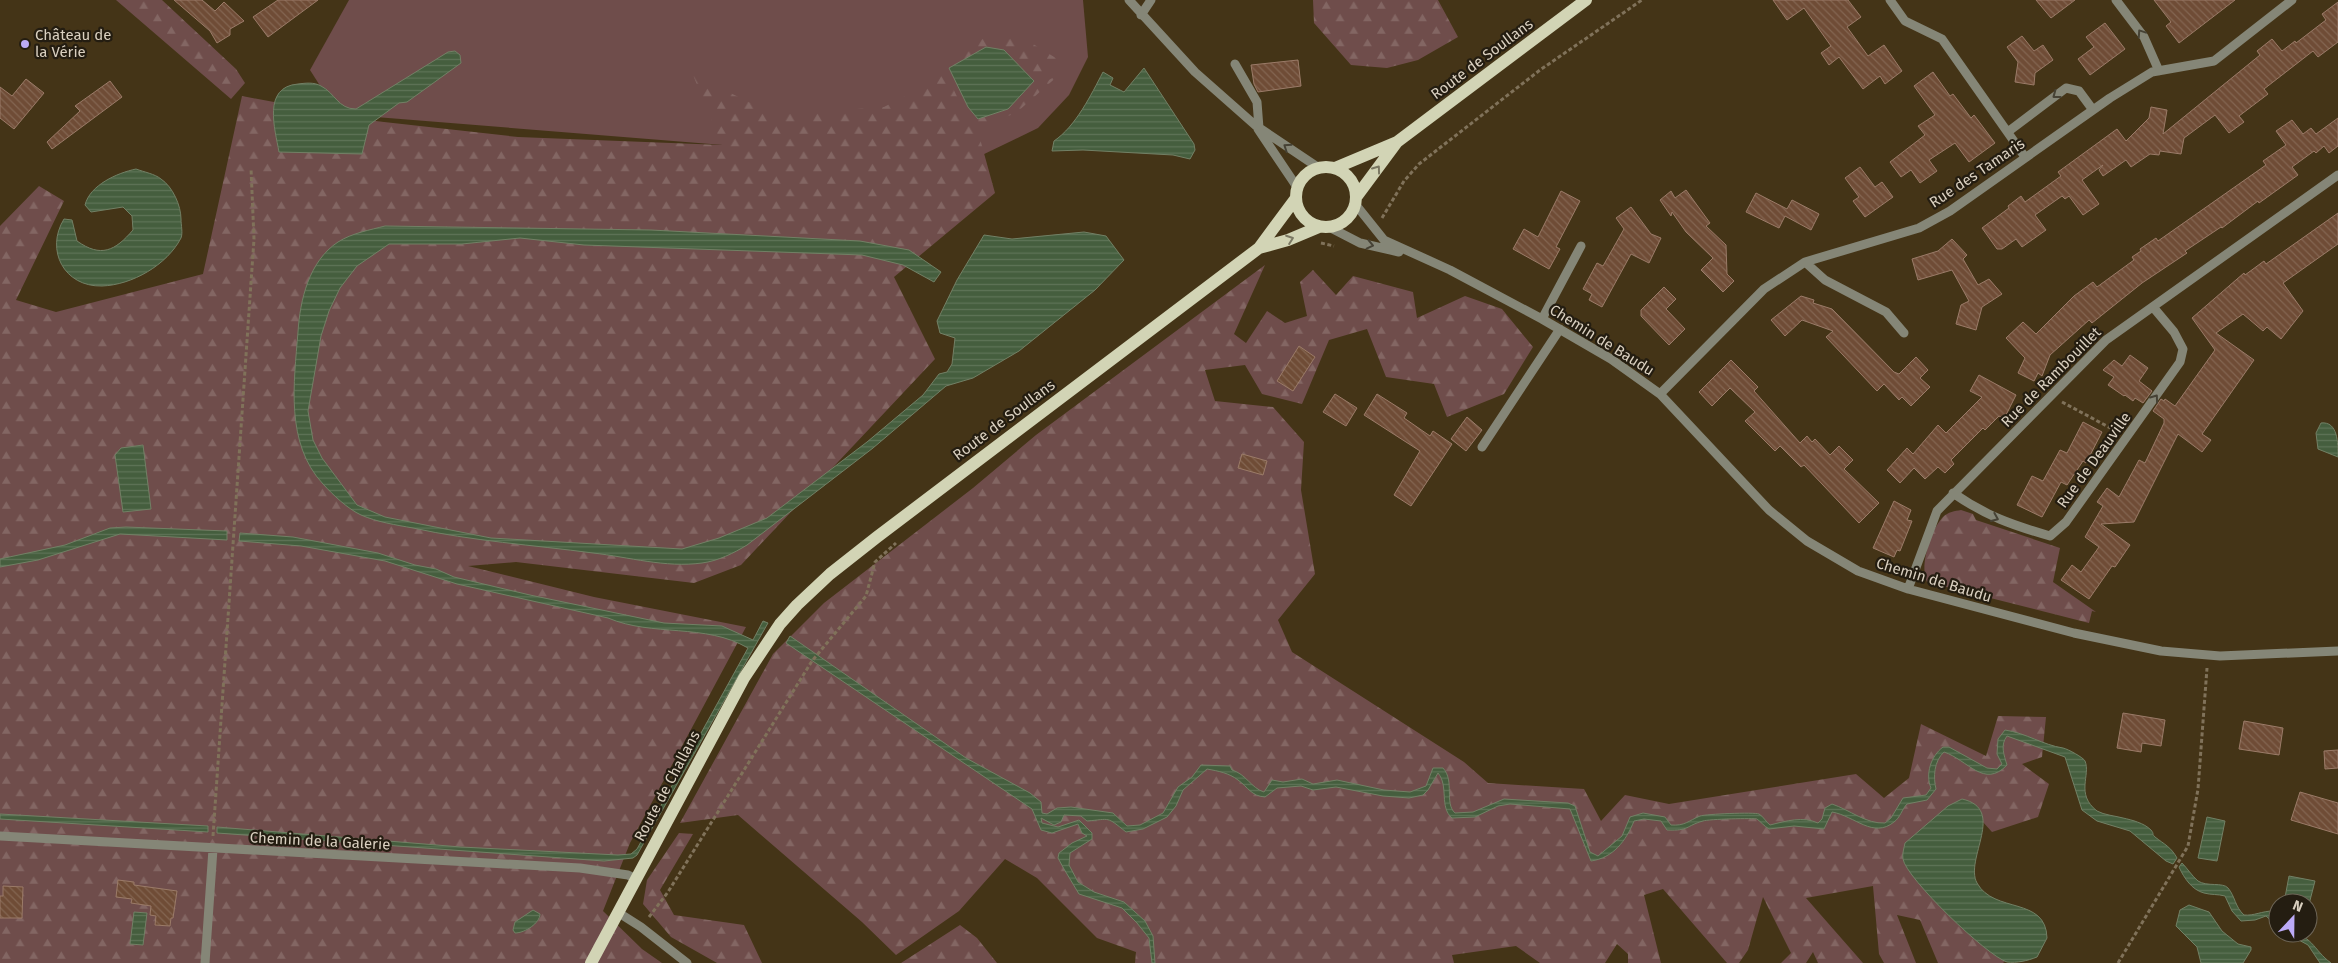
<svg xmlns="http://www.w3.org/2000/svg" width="2338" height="963" font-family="'Fira Sans',sans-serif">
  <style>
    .green { fill: #6f4d4b }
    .forest { fill: url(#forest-firs) }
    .water { fill: url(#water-rules); stroke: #728065 }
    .building { fill: url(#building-back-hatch); stroke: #9b7b68 }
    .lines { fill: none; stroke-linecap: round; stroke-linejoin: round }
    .path { stroke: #80725a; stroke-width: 3; stroke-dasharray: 4 2.5; stroke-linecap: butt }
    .minor { stroke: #858677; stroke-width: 9 }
    .major { stroke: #d2d4b5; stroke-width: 12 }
    .oneway { stroke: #464235 }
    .oneway2 { stroke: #7b7863 }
    .poi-dot { fill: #bcaaf6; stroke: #241d11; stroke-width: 2 }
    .labels { text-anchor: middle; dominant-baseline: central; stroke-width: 4.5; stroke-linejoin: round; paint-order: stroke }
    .poi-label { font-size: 15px; fill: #dad0c0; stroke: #241d11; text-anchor: start }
    .street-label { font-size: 15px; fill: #dad0c0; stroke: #241d11 }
  </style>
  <defs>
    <pattern id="forest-firs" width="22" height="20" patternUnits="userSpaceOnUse" patternTransform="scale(1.25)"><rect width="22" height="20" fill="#6f4d4b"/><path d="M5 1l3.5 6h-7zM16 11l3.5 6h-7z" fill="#836663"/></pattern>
    <pattern id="water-rules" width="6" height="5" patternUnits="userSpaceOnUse" patternTransform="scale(1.25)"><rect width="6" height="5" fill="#455e3e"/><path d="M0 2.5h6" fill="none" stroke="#5f7458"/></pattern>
    <pattern id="building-back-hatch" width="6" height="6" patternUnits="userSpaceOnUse" patternTransform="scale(1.25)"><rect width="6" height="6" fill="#6f4c36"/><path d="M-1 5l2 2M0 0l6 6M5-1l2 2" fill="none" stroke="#836551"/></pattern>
  </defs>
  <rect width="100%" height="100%" fill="#443417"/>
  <path class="green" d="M349,0H1083L1088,57L1069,95L1038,128L978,157L723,145L338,114L310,70Z"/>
  <path class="forest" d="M116,0H162L236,69L245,83L231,99Z
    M1313,0H1438L1458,37L1418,60L1387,68L1351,65L1314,23Z
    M1015,33L1059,60L1040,80L1001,42L946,74L965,113L983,115L1060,74L1016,113L977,128L995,193L894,277L935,359L741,565L694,583L516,562L468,566L594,597L746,627L630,843L603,911L642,949L662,963H0V226L39,186L64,201L16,300L56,312L203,274L242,96L375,121L518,137L722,145L693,75L776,115L884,107L913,92L947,59L986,37Z
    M1265,265L1234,334L1246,343L1267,311L1285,323L1307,316L1300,282L1313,270L1336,295L1353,276L1413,292L1417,318L1465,296L1502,309L1533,347L1504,394L1447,417L1434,384L1386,377L1367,329L1329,340L1302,404L1262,394L1245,365L1205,370L1215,401L1273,407L1304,442L1301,490L1315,574L1278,620L1292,652L1464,762L1488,783L1584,789L1601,821L1625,795L1669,804L1856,774L1884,798L1909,778L1921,724L1986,756L1998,716L2046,717L2042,757L2022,764L2049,784L2038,817L1992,832L1962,799L1904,862L2005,961L2003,963H1938L1920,920L1897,915L1916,963H1884L1879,954L1873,886L1806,898L1863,963H1818L1813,952L1806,963H1781L1791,953L1763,897L1748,950L1739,963H1727L1663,889L1644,895L1661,963H1628V954L1617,944L1605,963H1540L1516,946L1452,955L1454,963H1135L1136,952L1097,938L1037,878L1005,859L959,911L896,955L862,922L738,815L680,823L773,654L824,603L973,488L1036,435Z
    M1961,510L1973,514L1976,520L2060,548L2053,582L2096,612L2092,611L2089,623L1927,582C1919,567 1931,529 1943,517C1948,512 1955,511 1961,510Z
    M679,833L693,834L660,890L674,915L744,925L762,963H717L671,937L643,904L647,880Z
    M960,925L977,938L997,963H901Z"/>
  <path class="water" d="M986,47L1004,50L1034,81L1008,109L978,119L968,107L949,68Z
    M455,51L460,55L461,63L407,102L399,103L369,125L362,154L279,152C275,129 262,87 298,84C306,83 314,82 321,86C335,93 338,109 356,109L448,52Z
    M1144,68L1194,144L1195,150L1190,159L1173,155L1083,150L1052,151L1054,141C1076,126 1091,95 1103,72L1113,78L1110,85L1124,92Z
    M136,169C144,172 155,174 161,179C173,187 181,206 181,219C181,225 183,233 181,238C167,265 132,285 102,286C64,287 45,250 64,219L72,220L77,241C101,258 115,251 133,230L132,216L123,207L91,212L85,205C90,185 117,173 136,169Z
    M385,226L651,230L860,241L909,250L941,272L934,282L903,265L862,255L584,245L520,238L462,244H389L357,266L340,288L329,311L321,336L308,411L313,440L322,458L357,505L385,517L491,538L682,549L719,538L767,518L867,442L923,395L939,374L947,372L952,364L955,338L940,333L937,321L957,280L984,235L1012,239L1084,232L1106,236L1124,260L1095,290L1019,351L973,378L946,386L873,448L747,545C734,553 718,561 702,563C665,568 629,557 593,553C533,545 472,541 413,528C396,525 377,522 361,515C348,509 333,495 323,484C285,443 294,383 298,332C300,300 309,261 338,242C352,233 370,230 385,226Z
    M2321,423C2338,421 2338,443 2338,457L2318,449L2316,433Z
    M143,445L151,509L123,512L115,455L121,448Z
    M126,527L227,531V540L120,534L38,560L0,567V559L65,545L110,528Z
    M240,533L293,537L378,553L415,565L436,569L454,577L530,595L664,623L722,626L753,640L763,621L768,623L637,855L633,858L604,861L217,833V827L461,847L618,855L631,854L637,849L748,648C705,623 653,637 608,618L457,584L385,561L301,546L239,541Z
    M790,636L966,758L1030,793L1041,802L1042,813L1047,814L1057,808L1071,807L1113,813L1127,826L1140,825L1163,813L1178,787L1192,777L1201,765L1230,766L1232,770C1246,774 1251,788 1264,792L1272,780L1283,782L1302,779L1313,784L1337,780L1384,790L1410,792L1426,786L1433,768H1443C1455,781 1444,803 1455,813L1473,812L1504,799L1568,803L1575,806L1590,852L1598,856L1622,836L1630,817L1643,813L1665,817L1671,825C1685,826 1688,821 1700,816C1706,814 1754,812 1759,814C1763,816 1766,822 1770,825C1786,821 1803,816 1818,823L1822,819L1825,808L1832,804C1850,810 1866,824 1885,823L1891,818L1903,798L1926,795L1931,788C1925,774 1931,756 1943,747H1949L1987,768L1997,769L2002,764L1997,754L1998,739L2005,730C2026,733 2043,745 2063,748C2068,749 2084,758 2085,761C2091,775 2075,794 2097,811C2104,815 2116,816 2123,818C2132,820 2144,823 2151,830C2155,835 2151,833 2155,837C2164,844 2171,847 2177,858L2173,864L2166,861L2130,831L2097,821L2082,810L2065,757L2007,736C2000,745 2004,755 2007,765C1984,789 1968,760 1944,752C1934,761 1933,777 1936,789L1927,800L1907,804C1902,809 1900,818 1894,822C1873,839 1855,816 1832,812L1824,829L1794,826L1769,829C1764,826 1761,822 1757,819C1755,818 1708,819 1703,821C1685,826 1690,831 1667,830L1661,821L1644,819L1634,821C1626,841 1613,858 1591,861L1570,809L1510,804L1498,806L1475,817L1452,818C1439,807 1449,786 1438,773L1428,790L1423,795L1409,798L1383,796L1336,787L1313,790L1301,786L1277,788L1265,797C1251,796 1248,787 1238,780C1229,773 1218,771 1207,769L1183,790L1176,806L1167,817L1143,829L1126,832C1106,816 1111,819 1087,821L1081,816L1064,815L1061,822L1054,825L1041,818L1042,823L1058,827L1079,820L1092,833V839L1070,853L1069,865L1078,882L1094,892L1124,902L1145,921L1153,936L1155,963H1152L1149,938L1137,923L1122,908L1079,894L1064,869L1058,858L1059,853L1072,843L1087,836L1082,833L1078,824L1052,833L1041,830L1032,809L786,643Z
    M1962,799C2007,809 1964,859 1977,883C1994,914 2046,896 2047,938L2037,957C2027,961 2017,963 2007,962C1987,956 1906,878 1903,859C1902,854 1904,848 1905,843L1948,806Z
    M0,814L208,826V832L0,819Z
    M2207,817L2225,821L2217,861L2198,858Z
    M2182,863C2187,868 2192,876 2198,881C2207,887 2223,882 2228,888C2235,896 2235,907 2244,915C2254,916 2262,911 2273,911L2278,917V927L2266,916L2255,920L2241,921L2232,911L2225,896C2218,894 2211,895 2204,893C2192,890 2184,878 2179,867Z
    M2289,876L2315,881L2308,908V903H2284Z
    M2189,905L2209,912L2222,931L2238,944L2251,947V950L2243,963H2201L2197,947L2176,926L2180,910Z
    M533,910L540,914C540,923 525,933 515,933L513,930L515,922Z
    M134,912L147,913L143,945L130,944Z
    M2286,933C2312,933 2313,950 2331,963H2320L2308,945Z"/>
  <path class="building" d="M174,0H202L215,11L224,2L244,21L230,29V35L217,43L210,31Z
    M278,0H318L268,37L253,17Z
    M1773,0H1848L1861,17L1847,27L1868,56L1884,45L1902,71L1885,84L1880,76L1863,89L1839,57L1829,65L1821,53L1831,46L1804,8L1787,20Z
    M2036,0H2075L2051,18Z
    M2154,0H2235L2179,43L2166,26L2171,22Z
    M2338,2V42L2318,57L2313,51L2264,89L2268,94L2239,116L2244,122L2229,133L2215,115L2184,138L2181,154L2160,151L2159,155L2150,154L2131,167L2126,160L2103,176L2099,170L2103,165L2082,180L2099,204L2083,215L2069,196L2065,199L2062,196L2035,215L2046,230L2022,247L2016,239L2002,249H1997L1982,228L2009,208L2008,206L2021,196L2025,202L2061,176L2058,172L2117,129L2126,141L2149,118L2151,107L2167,110L2163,134L2260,55L2257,51L2272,39L2282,51L2295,41L2296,43L2326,20L2322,14Z
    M2105,23L2125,49L2090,75L2078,59L2094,47L2086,37Z
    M2022,36L2034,51L2043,45L2053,60L2035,73L2034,85L2015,82L2018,62L2007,47Z
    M1298,60L1301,86L1258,92L1254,84L1251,65Z
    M1933,72L1950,96L1953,94L1971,118L1974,115L1995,143L1969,162L1955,143L1929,160L1937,171L1920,183L1911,170L1901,177L1890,162L1925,135L1918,126L1935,115L1914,86Z
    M26,79L44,93L14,129L0,118V87L12,96Z
    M110,81L122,97L52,149L47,142L80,111L75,106Z
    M2338,118V146L2329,153L2324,146L2316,153L2314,151L2292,167L2298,175L2259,203L2258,201L2222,228L2221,227L2185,251L2187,253L2142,283L2092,323L2089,320L2050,355L2042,376L2038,373L2034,381L2018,373L2025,358L2006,338L2023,322L2036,334L2074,296L2093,282L2097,287L2134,260L2132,257L2141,251L2140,249L2156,238L2158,241L2266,165L2263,161L2286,145L2276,131L2292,120L2303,134L2311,128L2316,134Z
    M1860,167L1875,187L1882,182L1893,197L1865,217L1853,201L1859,197L1845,178Z
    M1686,190L1710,223L1706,226L1726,245L1727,274L1734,281L1723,292L1701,270L1713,258L1686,232L1672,212L1671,216L1660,200L1671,191L1675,198Z
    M1561,191L1580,201L1556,247L1560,249L1549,269L1513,249L1524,229L1538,237Z
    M1756,193L1787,209L1792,200L1819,214L1811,230L1785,216L1779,228L1746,212Z
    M1631,207L1651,234L1661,238L1649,263L1631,254L1602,307L1589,300L1592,294L1583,289L1597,263L1603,266L1624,229L1616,218Z
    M2338,213V244L2283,283L2303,311L2281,339L2267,327L2263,331L2243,314L2216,333L2254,360L2202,434L2211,440L2202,452L2178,434L2134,522L2101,524L2130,545L2115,567L2112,566L2089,599L2061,580L2072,565L2081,572L2099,547L2085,537L2103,506L2097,502L2107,488L2119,497L2139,460L2145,463L2164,423V419L2153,411L2161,399L2164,401L2165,399L2175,406L2215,350L2192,318L2244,273L2245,275L2264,261L2266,264Z
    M1952,239L1967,255L1963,259L1978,285L1989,279L2002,294L1982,307L1976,330L1956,324L1961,305L1969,301L1952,270L1918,280L1912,259L1938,251Z
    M1664,287L1676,299L1666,309L1685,329L1669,345L1641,316V310Z
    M1801,296L1814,300L1813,303L1832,309L1894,372L1899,374L1916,357L1928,370L1920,378L1930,387L1911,406L1902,397L1899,400L1884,384L1877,391L1826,337L1833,331L1802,320L1785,336L1771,320Z
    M1299,346L1315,357L1293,391L1277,381Z
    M2130,355L2148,368L2139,381L2152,391L2143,403L2135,398L2133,401L2125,395L2124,396L2108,385L2114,377L2103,370L2114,360L2122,366Z
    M1731,360L1758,387L1754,391L1800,443L1807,436L1812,442L1815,439L1830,455L1839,446L1853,460L1844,469L1879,503L1859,523L1804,465L1801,467L1780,446L1775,451L1745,421L1755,412L1730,388L1712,406L1699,392Z
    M1979,375L2016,395L2004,419L1999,416L1985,430L1983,428L1951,460L1954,464L1945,473L1938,467L1925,479L1914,468L1900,483L1887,470L1907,448L1913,454L1938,425L1946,433L1982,397L1970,391Z
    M1335,394L1357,408L1346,426L1323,412Z
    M1377,394L1407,413L1404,418L1430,436L1433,431L1452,444L1411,506L1394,495L1420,451L1364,415Z
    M1467,417L1482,430L1466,451L1451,439Z
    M2083,422L2102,432L2086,463L2083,461L2067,485L2061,482L2042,517L2017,505L2032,476L2043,481L2060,450L2067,453Z
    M1242,454L1267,461L1263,475L1238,468Z
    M1894,501L1911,510L1907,520L1912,521L1900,551L1897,550L1894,557L1873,548Z
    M2123,713L2165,720L2161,746L2142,743L2141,752L2117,748Z
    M2244,721L2283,728L2279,755L2239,749Z
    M2338,750V768L2325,769L2324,751Z
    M2300,792L2338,803V834L2291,820Z
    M118,880L134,882V885L177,891L173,918H171L170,926L155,925L156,916L150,915L151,906L131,903L132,899L116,897Z
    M3,886L23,887L22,918H0V896H3Z"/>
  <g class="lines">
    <path class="path" d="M1382,218L1404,181L1419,164L1540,70L1642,0
      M1321,243L1334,246
      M2062,402L2116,431
      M213,836L254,239L251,168
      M649,917L668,892L812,661L866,596L875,562L896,543
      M2118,963L2188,846L2198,789L2207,668"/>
    <path class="minor" d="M1129,0L1195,72L1255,125L1319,168
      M1890,0L1905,21L1942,39L2025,157
      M2116,0L2144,37L2159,71
      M1141,15L1151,0
      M1235,64L1257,102L1259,128
      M1258,129L1297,187
      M2009,131L2066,88L2079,91L2093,110
      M1356,205L1384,240L1450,270L1542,319L1611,359L1660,394L1769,510L1807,541L1858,571L1908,589L2074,633L2161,651L2220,656L2338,651
      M1329,227L1360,243L1399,252
      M1805,262L1825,280L1886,312L1904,333
      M1542,319L1581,246
      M1660,394L1764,289L1805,262L1919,228L1950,211L2110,98L2152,72L2214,61L2292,0
      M1482,447L1560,329
      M1953,493C1986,516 2012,525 2050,536L2066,522L2180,362L2183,349L2174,332L2153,307
      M1908,589L1937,511L2106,340L2338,175
      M0,836L580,868L628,875L636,879
      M619,913L641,927L687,963
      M205,963L213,849"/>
    <path class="major" d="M1296 197a30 30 0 1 1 60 0a30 30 0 1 1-60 0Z
      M1335,168L1397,142L1586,0
      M1357,196L1397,142
      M1259,248L1288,240L1319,227
      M591,963L744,678L780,624L797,605L830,574L877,537L1259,248L1296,198"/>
  </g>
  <defs><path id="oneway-chevron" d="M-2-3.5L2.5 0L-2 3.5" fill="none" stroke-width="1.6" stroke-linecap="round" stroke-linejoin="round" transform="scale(1.25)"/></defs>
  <g class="oneway">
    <use href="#oneway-chevron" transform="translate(2141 33) rotate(-124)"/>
    <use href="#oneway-chevron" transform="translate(2056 95) rotate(143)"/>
    <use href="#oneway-chevron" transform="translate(1287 147) rotate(-146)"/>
    <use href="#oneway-chevron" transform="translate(1370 245) rotate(13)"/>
    <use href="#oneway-chevron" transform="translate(2155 398) rotate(-54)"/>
    <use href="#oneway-chevron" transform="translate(1995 518) rotate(23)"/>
  </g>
  <g class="oneway2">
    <use href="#oneway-chevron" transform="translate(1377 169) rotate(-54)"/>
    <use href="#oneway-chevron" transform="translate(1290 239) rotate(-20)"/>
  </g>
  <circle class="poi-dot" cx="25" cy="44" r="5"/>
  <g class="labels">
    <g class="poi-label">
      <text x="35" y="35">Château de<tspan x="35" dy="17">la Vérie</tspan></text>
    </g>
    <g class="street-label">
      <text transform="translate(1482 59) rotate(-37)">Route de Soullans</text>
      <text transform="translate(1977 173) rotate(-34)">Rue des Tamaris</text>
      <text transform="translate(1602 340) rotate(32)">Chemin de Baudu</text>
      <text transform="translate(2051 377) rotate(-45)">Rue de Rambouillet</text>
      <text transform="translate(1004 420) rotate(-37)">Route de Soullans</text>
      <text transform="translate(2094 460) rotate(-54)">Rue de Deauville</text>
      <text transform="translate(1934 580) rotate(17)">Chemin de Baudu</text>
      <text transform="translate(667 786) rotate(-62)">Route de Challans</text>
      <text transform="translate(320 841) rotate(3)">Chemin de la Galerie</text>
    </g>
  </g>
  <g transform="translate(2293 918) rotate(22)"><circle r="24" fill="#241d11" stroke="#6d6557"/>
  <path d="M0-4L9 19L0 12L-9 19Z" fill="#bcaaf6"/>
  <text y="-8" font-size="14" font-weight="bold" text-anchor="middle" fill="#dad0c0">N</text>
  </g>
</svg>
